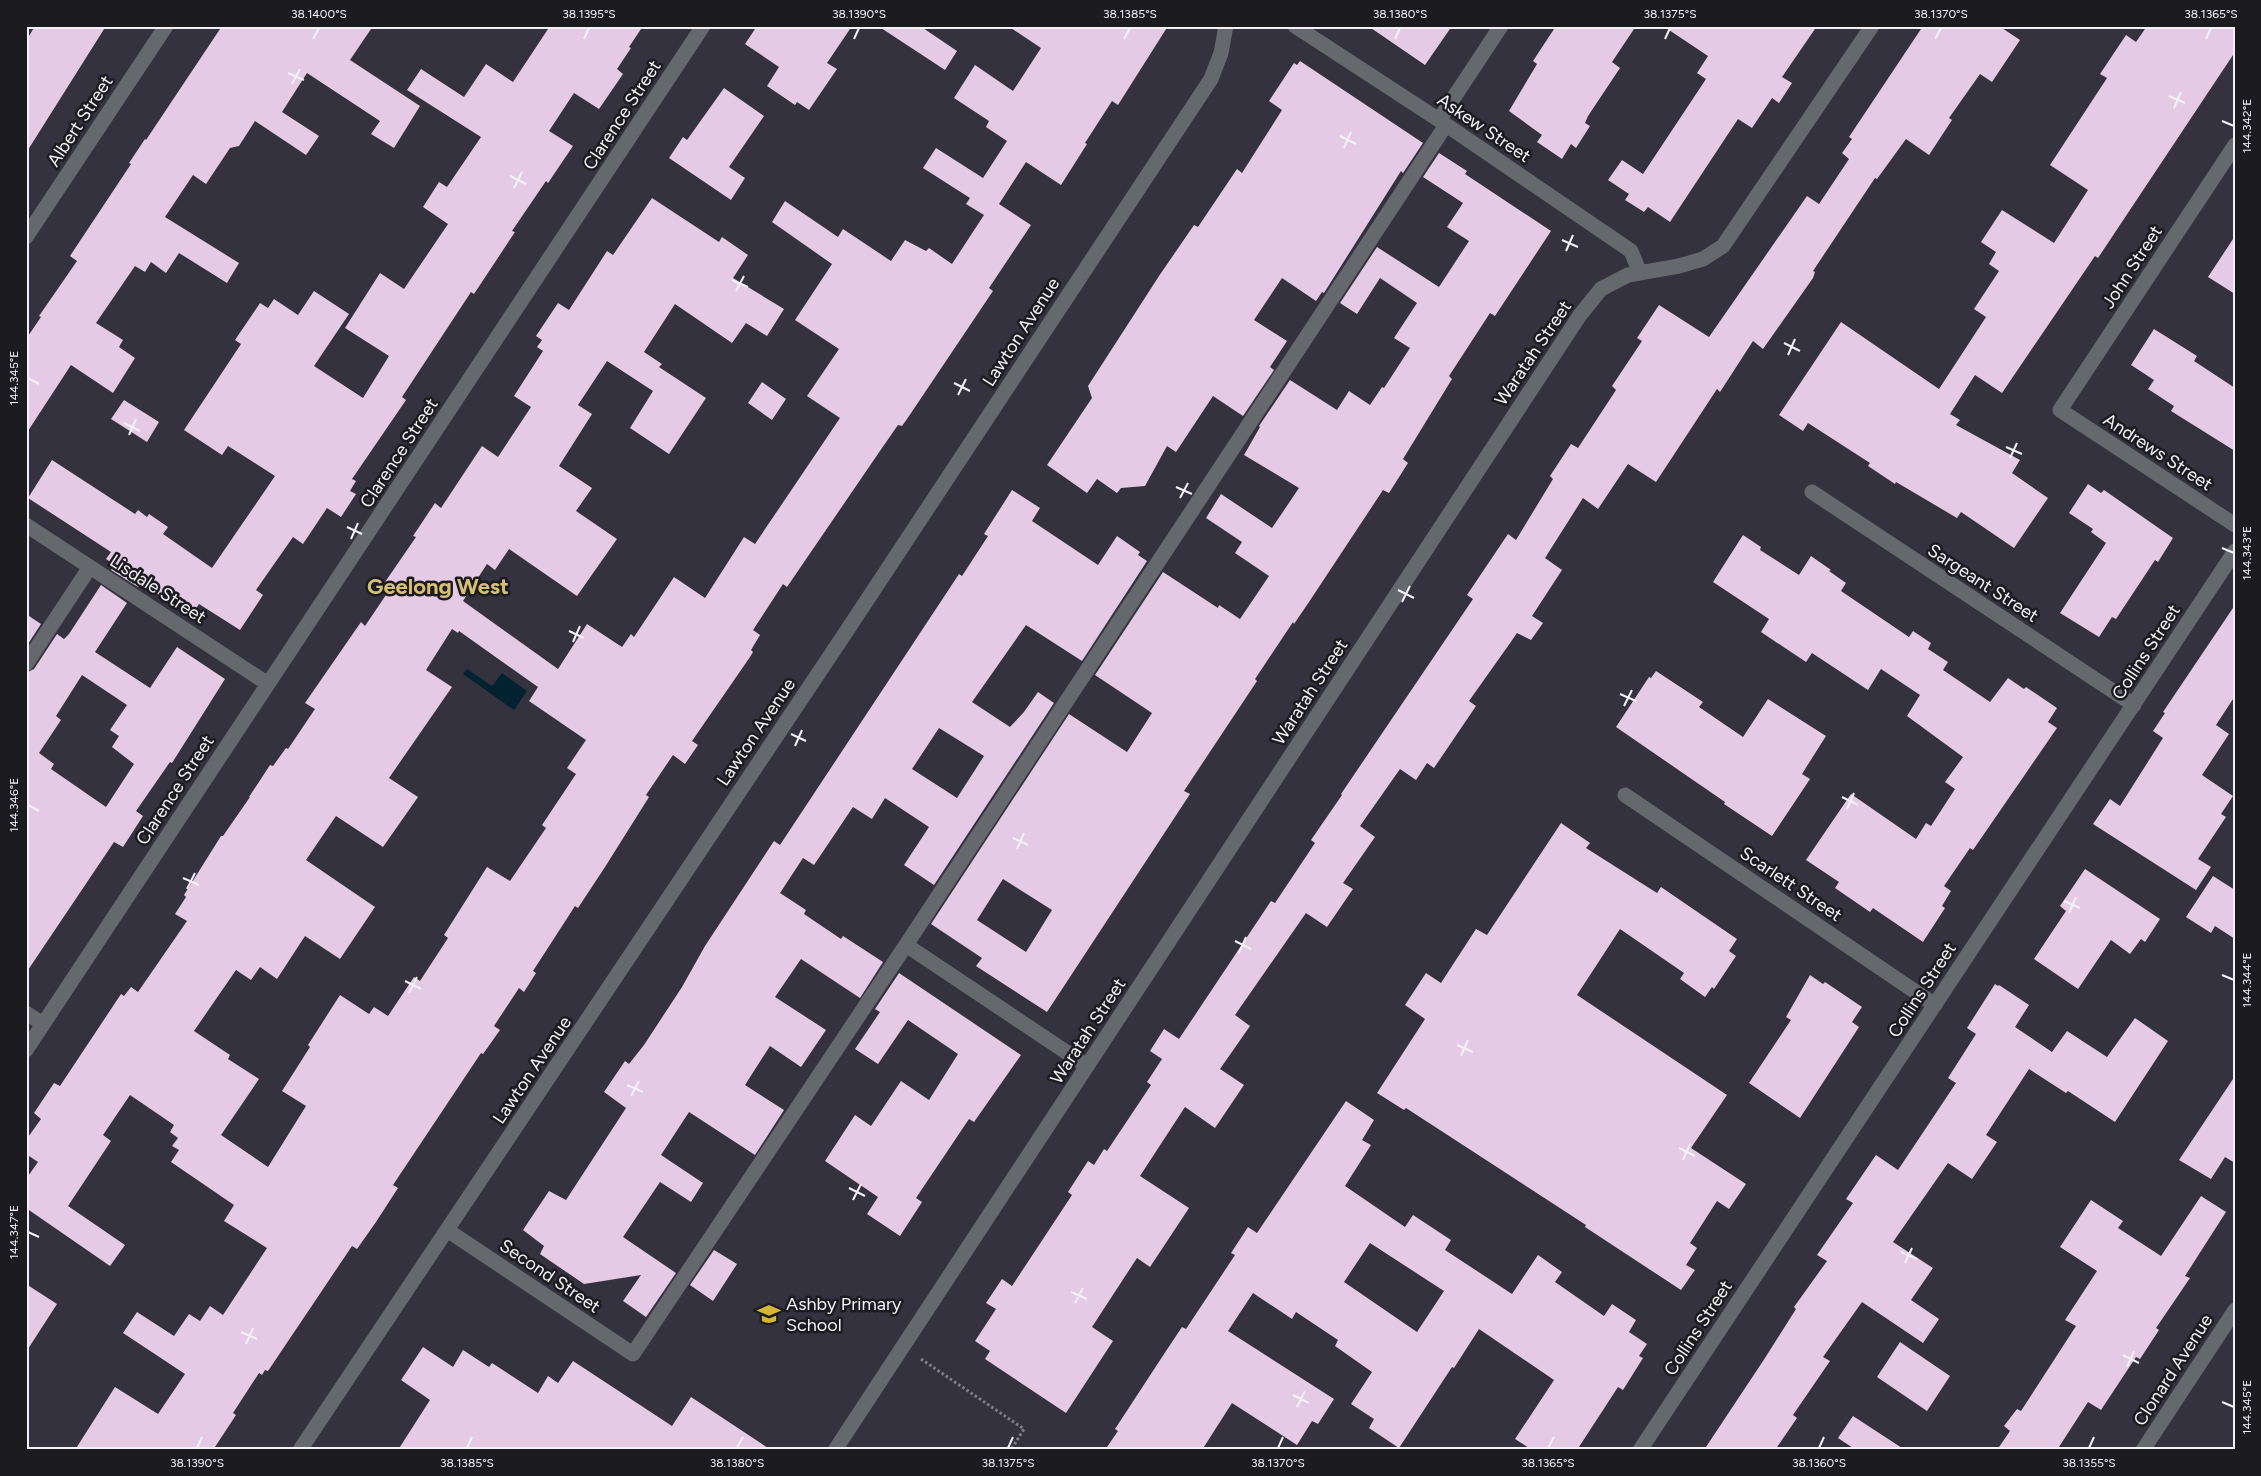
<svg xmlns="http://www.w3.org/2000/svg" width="2261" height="1476" font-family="Figtree,sans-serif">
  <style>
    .water { fill: #022230 }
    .building { fill: #e4cae4; fill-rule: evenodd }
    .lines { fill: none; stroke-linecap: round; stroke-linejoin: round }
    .path { stroke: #82808a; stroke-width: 3; stroke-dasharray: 2.5 2.5; stroke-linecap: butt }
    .minor { stroke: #65686d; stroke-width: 15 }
    .ticks { fill: none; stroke: #f2f1f8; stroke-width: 2 }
    .labels { text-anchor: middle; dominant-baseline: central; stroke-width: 5; stroke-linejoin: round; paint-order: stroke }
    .street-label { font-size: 18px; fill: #f2f1f8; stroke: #1c1b20 }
    .poi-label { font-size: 18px; fill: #f2f1f8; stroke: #1c1b20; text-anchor: start }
    .district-label { font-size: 22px; font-weight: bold; fill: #d5c073; stroke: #1c1b20 }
    .neatline { fill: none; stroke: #f2f1f8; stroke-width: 2 }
    .ticks-label { font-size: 12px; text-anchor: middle; fill: #f2f1f8 }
  </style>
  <rect width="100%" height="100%" fill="#34323e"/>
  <path class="water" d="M467,669L492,686L502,673L527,691L514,710L463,674Z"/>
  <path class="building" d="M35,26H106L26,153V41Z
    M222,26H373L350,60L420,106L394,148L371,134L380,121L307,73L282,112L319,136L306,155L255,121L239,146L230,148L206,184L193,175L165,217L239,263L227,283L179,253L166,273L151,262L145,272L135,266L96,323L123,340L119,347L135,358L113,393L71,365L26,434V339L41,317L39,316L77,261L70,256L131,164L129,163L145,139L146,140Z
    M550,26H643L629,47L631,48L617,69L623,74L599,109L574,93L549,131L573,146L548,183L546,181L512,231L515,232L474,294L471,292L402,397L406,400L352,479L356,481L350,491L356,494L341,517L327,508L303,544L293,537L256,590L263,595L240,630L199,604L191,616L141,583L138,587L111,570L115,565L106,559L111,552L28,498L52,460L135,514L138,510L147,517L149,514L168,527L163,534L212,568L275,476L228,446L222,455L184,430L241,344L235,340L260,303L268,308L274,299L298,315L314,291L349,314L314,366L363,398L389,356L345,328L380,273L404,289L448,224L423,207L439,182L447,187L481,137L407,90L421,69L464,97L486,64L513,82Z
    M757,26H852L827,63L837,69L809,110L797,102L795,105L767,86L779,67L745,44Z
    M878,26H920L957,51L945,70Z
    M1008,26H1168L1118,105L1112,101L1085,143L1087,144L1061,185L1026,162L999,204L1031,225L989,288L993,291L907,419L902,426L898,425L882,448L787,587L783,584L753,630L760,635L751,650L753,652L750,657L692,741L698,745L685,764L673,755L646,795L649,797L605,867L578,908L575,906L533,971L536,973L524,992L519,988L494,1026L500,1030L483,1054L481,1053L393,1185L398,1188L376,1222L357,1249L352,1246L268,1371L265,1370L262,1375L259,1373L233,1413L236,1415L213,1450H75L115,1387L158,1414L185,1374L123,1333L137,1312L174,1336L189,1314L200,1321L210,1306L223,1315L267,1248L224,1221L234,1205L171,1162L179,1150L172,1146L178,1138L170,1132L174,1125L130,1095L103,1135L111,1141L68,1206L125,1245L110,1266L26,1208V1179L38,1162L26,1154V1140L41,1119L34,1113L54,1083L60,1086L121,994L124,996L131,987L138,992L187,921L175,914L186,897L184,895L221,836H223L250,797H249L270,765L273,766L286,748L288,749L315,709L305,703L361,622L365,626L390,589L383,585L416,537L413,536L435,503L441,508L482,446L498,457L531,407L514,396L543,351L537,347L542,340L536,336L558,303L569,310L607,251L613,255L652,198L719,242L722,237L748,255L733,278L784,309L767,336L746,323L732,343L675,304L644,352L662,364L659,367L706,398L669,454L630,428L653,391L607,361L578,405L592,414L559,466L592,488L576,511L617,539L577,596L509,549L495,570L487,564L463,601L558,669L587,624L622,647L631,634L634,637L674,577L705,598L744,537L755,544L840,418L807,396L839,349L795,320L832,264L772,222L785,201L838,237L843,229L891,261L905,240L926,251L929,248L952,264L984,215L966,204L970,198L923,168L936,148L983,178L1007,141L986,127L989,121L954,98L975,65L1013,91L1041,48ZM452,629L458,633L459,631L538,687L529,701L586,740L567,768L576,774L542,825L546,828L510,881L487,867L444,935L448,938L420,981L414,977L388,1016L374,1007L369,1014L340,995L308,1045L310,1047L282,1091L306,1106L268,1167L221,1135L259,1079L228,1059L230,1055L194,1031L236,970L251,980L260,967L277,979L305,936L340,959L375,907L306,860L336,816L383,847L418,797L389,778L452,687L426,670Z
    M1368,26H1452L1425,65Z
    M1556,26H1636L1612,62L1620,68L1588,116L1585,123L1590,126L1576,148L1571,144L1562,159L1537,142L1542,135L1509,111L1537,64L1533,61Z
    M1663,26H1817L1782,77L1792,83L1779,103L1772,98L1752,128L1738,119L1670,222L1648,207L1644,212L1625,200L1629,194L1608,180L1622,160L1643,174L1706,79L1697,73L1708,56Z
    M1923,26H1999L2020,40L1992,82L1980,74L1949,118L1952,120L1929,155L1906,139L1877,179L1875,178L1813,271L1815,272L1813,278L1763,349L1753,341L1720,392L1717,389L1656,482L1628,464L1598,509L1583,498L1545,558L1562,570L1532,616L1543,623L1531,640L1517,633L1508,646L1469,701L1476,706L1434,768L1427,763L1416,780L1400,769L1360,826L1375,837L1343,883L1353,889L1327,927L1306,913L1235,1015L1250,1026L1220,1069L1244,1085L1215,1128L1185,1107L1140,1176L1189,1208L1150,1267L1137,1258L1092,1327L1113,1341L1066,1413L985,1359L990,1351L975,1341L996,1309L986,1303L1002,1279L1012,1286L1072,1195L1068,1192L1088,1161L1094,1165L1104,1149L1107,1151L1151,1085L1147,1082L1162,1059L1150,1051L1164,1029L1179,1039L1271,901L1275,903L1315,843L1311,840L1342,795L1341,794L1473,599L1467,595L1508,534L1516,540L1553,479L1550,476L1571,444L1578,448L1616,390L1612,386L1642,341L1637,338L1659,305L1709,337L1807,196L1819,204L1849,159L1842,153L1852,139L1849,137Z
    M2147,26H2235V52L2098,258L2095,256L2002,393L1975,375L1950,414L1960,420L1956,425L2020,460L2012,473L2048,498L2014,548L1961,512L1957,518L1896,482L1895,484L1868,466L1870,463L1808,423L1803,431L1779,415L1841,322L1939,389L1986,317L1974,309L1999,271L1989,264L1996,252L1981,242L2002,210L2054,243L2088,190L2050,165L2107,78L2100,74L2126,35L2136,42Z
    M1300,61L1423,143L1403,173L1401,171L1324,293L1322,292L1316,301L1282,278L1254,320L1287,341L1270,367L1274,370L1243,416L1213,396L1176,452L1167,446L1145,486L1121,488L1117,493L1097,479L1087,493L1047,465L1092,398L1088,386L1159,276L1194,225L1198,227L1237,169L1242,173L1282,110L1269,101L1294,63L1297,65Z
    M724,88L764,116L729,167L745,178L731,200L669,158L683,137L687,140Z
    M1439,153L1467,171L1465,174L1551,231L1495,316L1490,313L1449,376L1452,379L1403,459L1408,463L1389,493L1383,490L1309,602L1294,624L1293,622L1255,679L1257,681L1184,791L1190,794L1047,1012L976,966L982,958L931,924L1069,714L1127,752L1152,713L1095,675L1163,572L1218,608L1219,605L1240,619L1269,576L1235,553L1242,542L1206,518L1221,494L1272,528L1299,488L1244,455L1260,427L1259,426L1290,380L1337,410L1349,391L1370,405L1382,387L1384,388L1410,348L1394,338L1417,303L1380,278L1357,314L1340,303L1377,247L1439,287L1469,241L1447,227L1463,203L1423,177ZM1003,879L1052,910L1026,952L977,920Z
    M2235,236V294L2208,277Z
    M2154,329L2197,356L2194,361L2235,388V451L2171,411L2174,406L2148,389L2154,380L2131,365Z
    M762,382L786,399L772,420L748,403Z
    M124,400L159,422L147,442L111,419Z
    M2088,484L2101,493L2104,490L2173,538L2158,562L2155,560L2116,619L2112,617L2099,637L2060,613L2106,543L2091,532L2093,529L2069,513Z
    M1012,490L1040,508L1032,521L1098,565L1117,536L1140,552L1138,555L1147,561L1082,661L1026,625L972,702L1010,727L1024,712L1038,692L1054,703L934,885L904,865L929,827L885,798L872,819L853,807L814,865L803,858L780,893L806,910L804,914L841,939L843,936L883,962L860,998L801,959L775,997L826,1030L801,1067L770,1046L745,1085L784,1110L755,1155L689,1112L661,1155L703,1183L691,1202L660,1182L623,1237L676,1273L646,1317L623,1301L641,1275L584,1284L540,1254L544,1246L523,1230L549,1191L566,1200L626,1108L604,1092L625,1061L629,1064L644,1045L682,987L705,946L774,841L780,845L959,574L962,576L988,536L984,534ZM939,728L984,756L957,798L912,769Z
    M1743,535L1761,547L1760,550L1799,575L1811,556L1831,570L1829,571L1846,583L1841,591L1909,637L1913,631L1931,643L1928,649L1948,662L1943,670L1990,702L2008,678L2024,689L2026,687L2057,708L2048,722L2057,728L1973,850L1970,848L1944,886L1951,891L1942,906L1945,908L1923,942L1873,908L1870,912L1835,888L1839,882L1806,860L1851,794L1916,839L1926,823L1931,826L1955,789L1945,782L1963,757L1907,716L1920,695L1881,669L1868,690L1812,653L1806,662L1761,632L1769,619L1713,582Z
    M101,585L127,603L95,652L150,688L177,647L225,679L172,763L170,762L136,811L143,816L123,847L114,842L26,973V673L34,669L57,634L64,639L69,634ZM82,675L127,705L110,730L119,736L112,747L134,764L106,807L51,769L54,764L39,753L61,720L56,716Z
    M2235,605V696L2216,725L2229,734L2202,775L2233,796L2221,814L2226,817L2198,859L2211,867L2196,890L2093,824L2110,799L2120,806L2163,738L2153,731L2165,713L2163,712Z
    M26,614L41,624L26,647Z
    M1656,671L1703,702L1699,707L1743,737L1768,699L1826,736L1802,774L1810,779L1772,836L1724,804L1725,802L1616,727L1649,677L1651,678Z
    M1561,823L1590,843L1586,848L1657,893L1661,887L1737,939L1729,951L1736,956L1714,989L1712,987L1705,997L1680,979L1684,973L1620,929L1577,995L1727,1095L1691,1148L1746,1184L1729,1209L1717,1201L1690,1243L1697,1248L1686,1265L1695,1270L1681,1290L1585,1227L1586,1225L1406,1108L1404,1110L1377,1093L1425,1019L1405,1005L1426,973L1441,983L1476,929L1487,935Z
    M2085,869L2160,919L2145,942L2141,939L2130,954L2111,940L2078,989L2034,959L2066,911L2060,906Z
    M2213,876L2235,890V939L2215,926L2211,933L2186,917Z
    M899,973L1021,1055L974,1122L969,1119L916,1198L922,1202L900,1236L867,1214L878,1197L825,1161L855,1115L871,1126L901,1081L929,1100L958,1054L908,1020L878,1064L855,1049L880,1012L875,1009Z
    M1810,975L1823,984L1825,982L1862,1007L1852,1022L1859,1027L1800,1118L1749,1083L1791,1020L1786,1017Z
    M1995,984L1998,986L1999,985L2029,1005L2015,1027L2052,1052L2067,1031L2107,1057L2135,1018L2168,1041L2115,1122L2068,1091L2066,1093L2029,1069L1986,1135L1997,1142L1972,1179L1948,1163L1893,1242L1933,1268L1911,1300L1939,1319L1923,1343L1862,1302L1823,1357L1830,1361L1793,1415L1797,1418L1775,1450H1704L1765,1358L1796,1309L1794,1307L1827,1261L1817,1255L1853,1203L1846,1199L1876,1155L1898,1170L1956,1083L1948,1078L1976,1034L1967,1028Z
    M2235,1076V1163L2225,1157L2211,1179L2179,1160Z
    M1346,1101L1374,1120L1362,1140L1371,1145L1345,1186L1405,1227L1413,1215L1451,1240L1445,1250L1512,1294L1538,1255L1562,1272L1555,1282L1604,1316L1612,1304L1636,1320L1629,1332L1647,1344L1639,1356L1643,1358L1623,1390L1618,1387L1577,1450H1532L1515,1439L1554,1380L1479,1329L1454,1368L1452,1367L1399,1448L1369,1428L1374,1419L1351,1404L1372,1372L1335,1346L1338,1340L1296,1312L1292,1319L1253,1293L1228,1331L1334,1399L1318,1424L1312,1421L1297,1445L1232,1403L1202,1450H1105L1118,1431L1115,1429L1166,1351L1182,1327L1186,1329L1235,1255L1231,1253L1248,1227L1257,1233ZM1370,1243L1444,1291L1417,1332L1344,1282Z
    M2201,1196L2226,1212L2185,1276L2190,1278L2156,1328L2159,1330L2140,1359L2136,1357L2101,1410L2088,1402L2057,1450H1997L2010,1431L2004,1426L2017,1409L2021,1411L2076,1326L2065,1320L2097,1271L2060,1247L2091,1200L2123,1221L2118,1228L2161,1256Z
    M714,1250L737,1264L713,1301L690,1285Z
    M26,1284L57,1304L26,1352Z
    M1900,1342L1950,1376L1927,1411L1877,1377Z
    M423,1347L453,1367L463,1350L489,1367L492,1363L538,1393L548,1376L558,1383L573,1361L672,1426L691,1397L771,1450H398L430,1400L401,1380Z
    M1853,1416L1905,1450H1856L1838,1438Z"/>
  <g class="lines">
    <path class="path" d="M921,1359L1024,1429L1011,1450"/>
    <path class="minor" d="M1295,26L1439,120L1631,251L1640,273
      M1439,120L1501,26
      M2235,145L2060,410L2235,525
      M26,237L166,26
      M1812,492L2134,705
      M26,525L268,684
      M26,664L90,567
      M1625,795L1935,1005
      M906,945L1087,1066
      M26,1013L43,1024
      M26,1050L703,26
      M447,1230L633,1354L906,945L1446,125
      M300,1450L842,638L1211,79L1221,53L1226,26
      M835,1450L1580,315L1601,289L1628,275L1679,266L1703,259L1723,246L1872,26
      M1640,1450L2235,551
      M2143,1450L2235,1310"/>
  </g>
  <path class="ticks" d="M313,39L319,28M584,39L589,28M854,39L859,28M1124,39L1130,28M1395,39L1400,28M1665,39L1670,28M1935,39L1941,28M2206,39L2211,28M288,73L304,80M292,84L300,69M2169,96L2185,103M2174,108L2181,92M2222,121L2234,126M1340,136L1356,144M1344,148L1351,132M510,176L526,184M514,188L522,172M1562,240L1578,247M1566,251L1573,235M732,280L748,287M736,291L744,276M1784,343L1800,351M1788,355L1795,339M28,378L39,384M954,383L970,391M958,395L966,379M124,423L140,431M129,435L136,419M2006,447L2022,454M2010,458L2017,443M1176,487L1192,494M1180,498L1188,483M347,527L362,534M351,539L358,523M2222,548L2234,553M1398,590L1414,598M1402,602L1410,586M569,631L584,638M573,642L580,626M1620,694L1636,701M1624,706L1632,690M791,734L806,741M795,746L802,730M1842,797L1858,805M28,805L39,811M1847,809L1854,793M1013,838L1028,845M1017,849L1024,833M183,878L199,885M187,889L195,873M2064,901L2080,908M2069,913L2076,897M1235,941L1251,949M1239,953L1246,937M2222,975L2234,980M405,981L421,989M409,993L417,977M1457,1045L1473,1052M1461,1056L1468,1040M627,1085L643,1092M631,1096L639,1081M1679,1148L1695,1156M1683,1160L1690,1144M849,1188L865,1196M853,1200L861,1184M28,1232L39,1237M1901,1252L1917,1259M1905,1263L1912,1248M1071,1292L1087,1299M1075,1303L1083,1288M241,1332L257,1339M246,1344L253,1328M2123,1355L2139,1363M2127,1367L2134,1351M1293,1395L1309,1403M2222,1402L2234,1407M1297,1407L1305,1391M197,1448L202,1437M467,1448L472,1437M737,1448L743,1437M1008,1448L1013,1437M1278,1448L1283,1437M1548,1448L1554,1437M1819,1448L1824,1437M2089,1448L2094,1437"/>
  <defs>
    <symbol id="school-bare" viewBox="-9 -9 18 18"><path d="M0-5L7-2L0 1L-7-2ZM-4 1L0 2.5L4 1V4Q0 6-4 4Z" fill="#d5b535" stroke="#1c1b20" stroke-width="2.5" paint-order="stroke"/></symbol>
  </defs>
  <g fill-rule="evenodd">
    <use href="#school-bare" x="753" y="1298" width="32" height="32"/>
  </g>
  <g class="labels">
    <g class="street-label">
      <text transform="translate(622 115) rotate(-57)">Clarence Street</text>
      <text transform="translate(80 121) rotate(-57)">Albert Street</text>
      <text transform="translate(1484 128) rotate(34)">Askew Street</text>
      <text transform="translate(2132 267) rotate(-57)">John Street</text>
      <text transform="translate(1021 332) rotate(-57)">Lawton Avenue</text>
      <text transform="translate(1533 353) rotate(-56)">Waratah Street</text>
      <text transform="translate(2158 452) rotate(33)">Andrews Street</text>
      <text transform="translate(399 453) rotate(-57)">Clarence Street</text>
      <text transform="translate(1983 583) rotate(33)">Sargeant Street</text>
      <text transform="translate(158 589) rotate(33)">Lisdale Street</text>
      <text transform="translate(2146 652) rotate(-57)">Collins Street</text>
      <text transform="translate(1310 692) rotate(-57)">Waratah Street</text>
      <text transform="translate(756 732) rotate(-56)">Lawton Avenue</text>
      <text transform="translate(175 790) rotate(-57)">Clarence Street</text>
      <text transform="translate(1791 884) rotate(34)">Scarlett Street</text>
      <text transform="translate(1922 990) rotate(-57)">Collins Street</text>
      <text transform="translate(1088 1031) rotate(-57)">Waratah Street</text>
      <text transform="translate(532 1070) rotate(-56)">Lawton Avenue</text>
      <text transform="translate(550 1276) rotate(34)">Second Street</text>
      <text transform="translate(1698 1328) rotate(-57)">Collins Street</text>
      <text transform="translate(2173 1370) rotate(-57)">Clonard Avenue</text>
    </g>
    <g class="poi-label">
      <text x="786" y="1304">Ashby Primary<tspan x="786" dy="21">School</tspan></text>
    </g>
    <g class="district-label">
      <text x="438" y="586">Geelong West</text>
    </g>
  </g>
  <rect width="2261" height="1476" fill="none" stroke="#1c1b20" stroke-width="55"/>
  <rect x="28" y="28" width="2206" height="1420" class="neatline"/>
  <g class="ticks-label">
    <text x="319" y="18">38.1400°S</text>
    <text x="589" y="18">38.1395°S</text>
    <text x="859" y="18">38.1390°S</text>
    <text x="1130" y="18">38.1385°S</text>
    <text x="1400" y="18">38.1380°S</text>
    <text x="1670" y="18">38.1375°S</text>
    <text x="1941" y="18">38.1370°S</text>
    <text x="2211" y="18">38.1365°S</text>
    <text transform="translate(2247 126) rotate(-90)" y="4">144.342°E</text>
    <text transform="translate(14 378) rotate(-90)" y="4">144.345°E</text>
    <text transform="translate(2247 553) rotate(-90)" y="4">144.343°E</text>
    <text transform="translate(14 805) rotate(-90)" y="4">144.346°E</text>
    <text transform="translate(2247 980) rotate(-90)" y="4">144.344°E</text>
    <text transform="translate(14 1232) rotate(-90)" y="4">144.347°E</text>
    <text transform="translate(2247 1407) rotate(-90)" y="4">144.345°E</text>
    <text x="197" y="1467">38.1390°S</text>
    <text x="467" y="1467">38.1385°S</text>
    <text x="737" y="1467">38.1380°S</text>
    <text x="1008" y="1467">38.1375°S</text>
    <text x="1278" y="1467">38.1370°S</text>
    <text x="1548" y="1467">38.1365°S</text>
    <text x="1819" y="1467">38.1360°S</text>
    <text x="2089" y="1467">38.1355°S</text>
  </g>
</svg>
